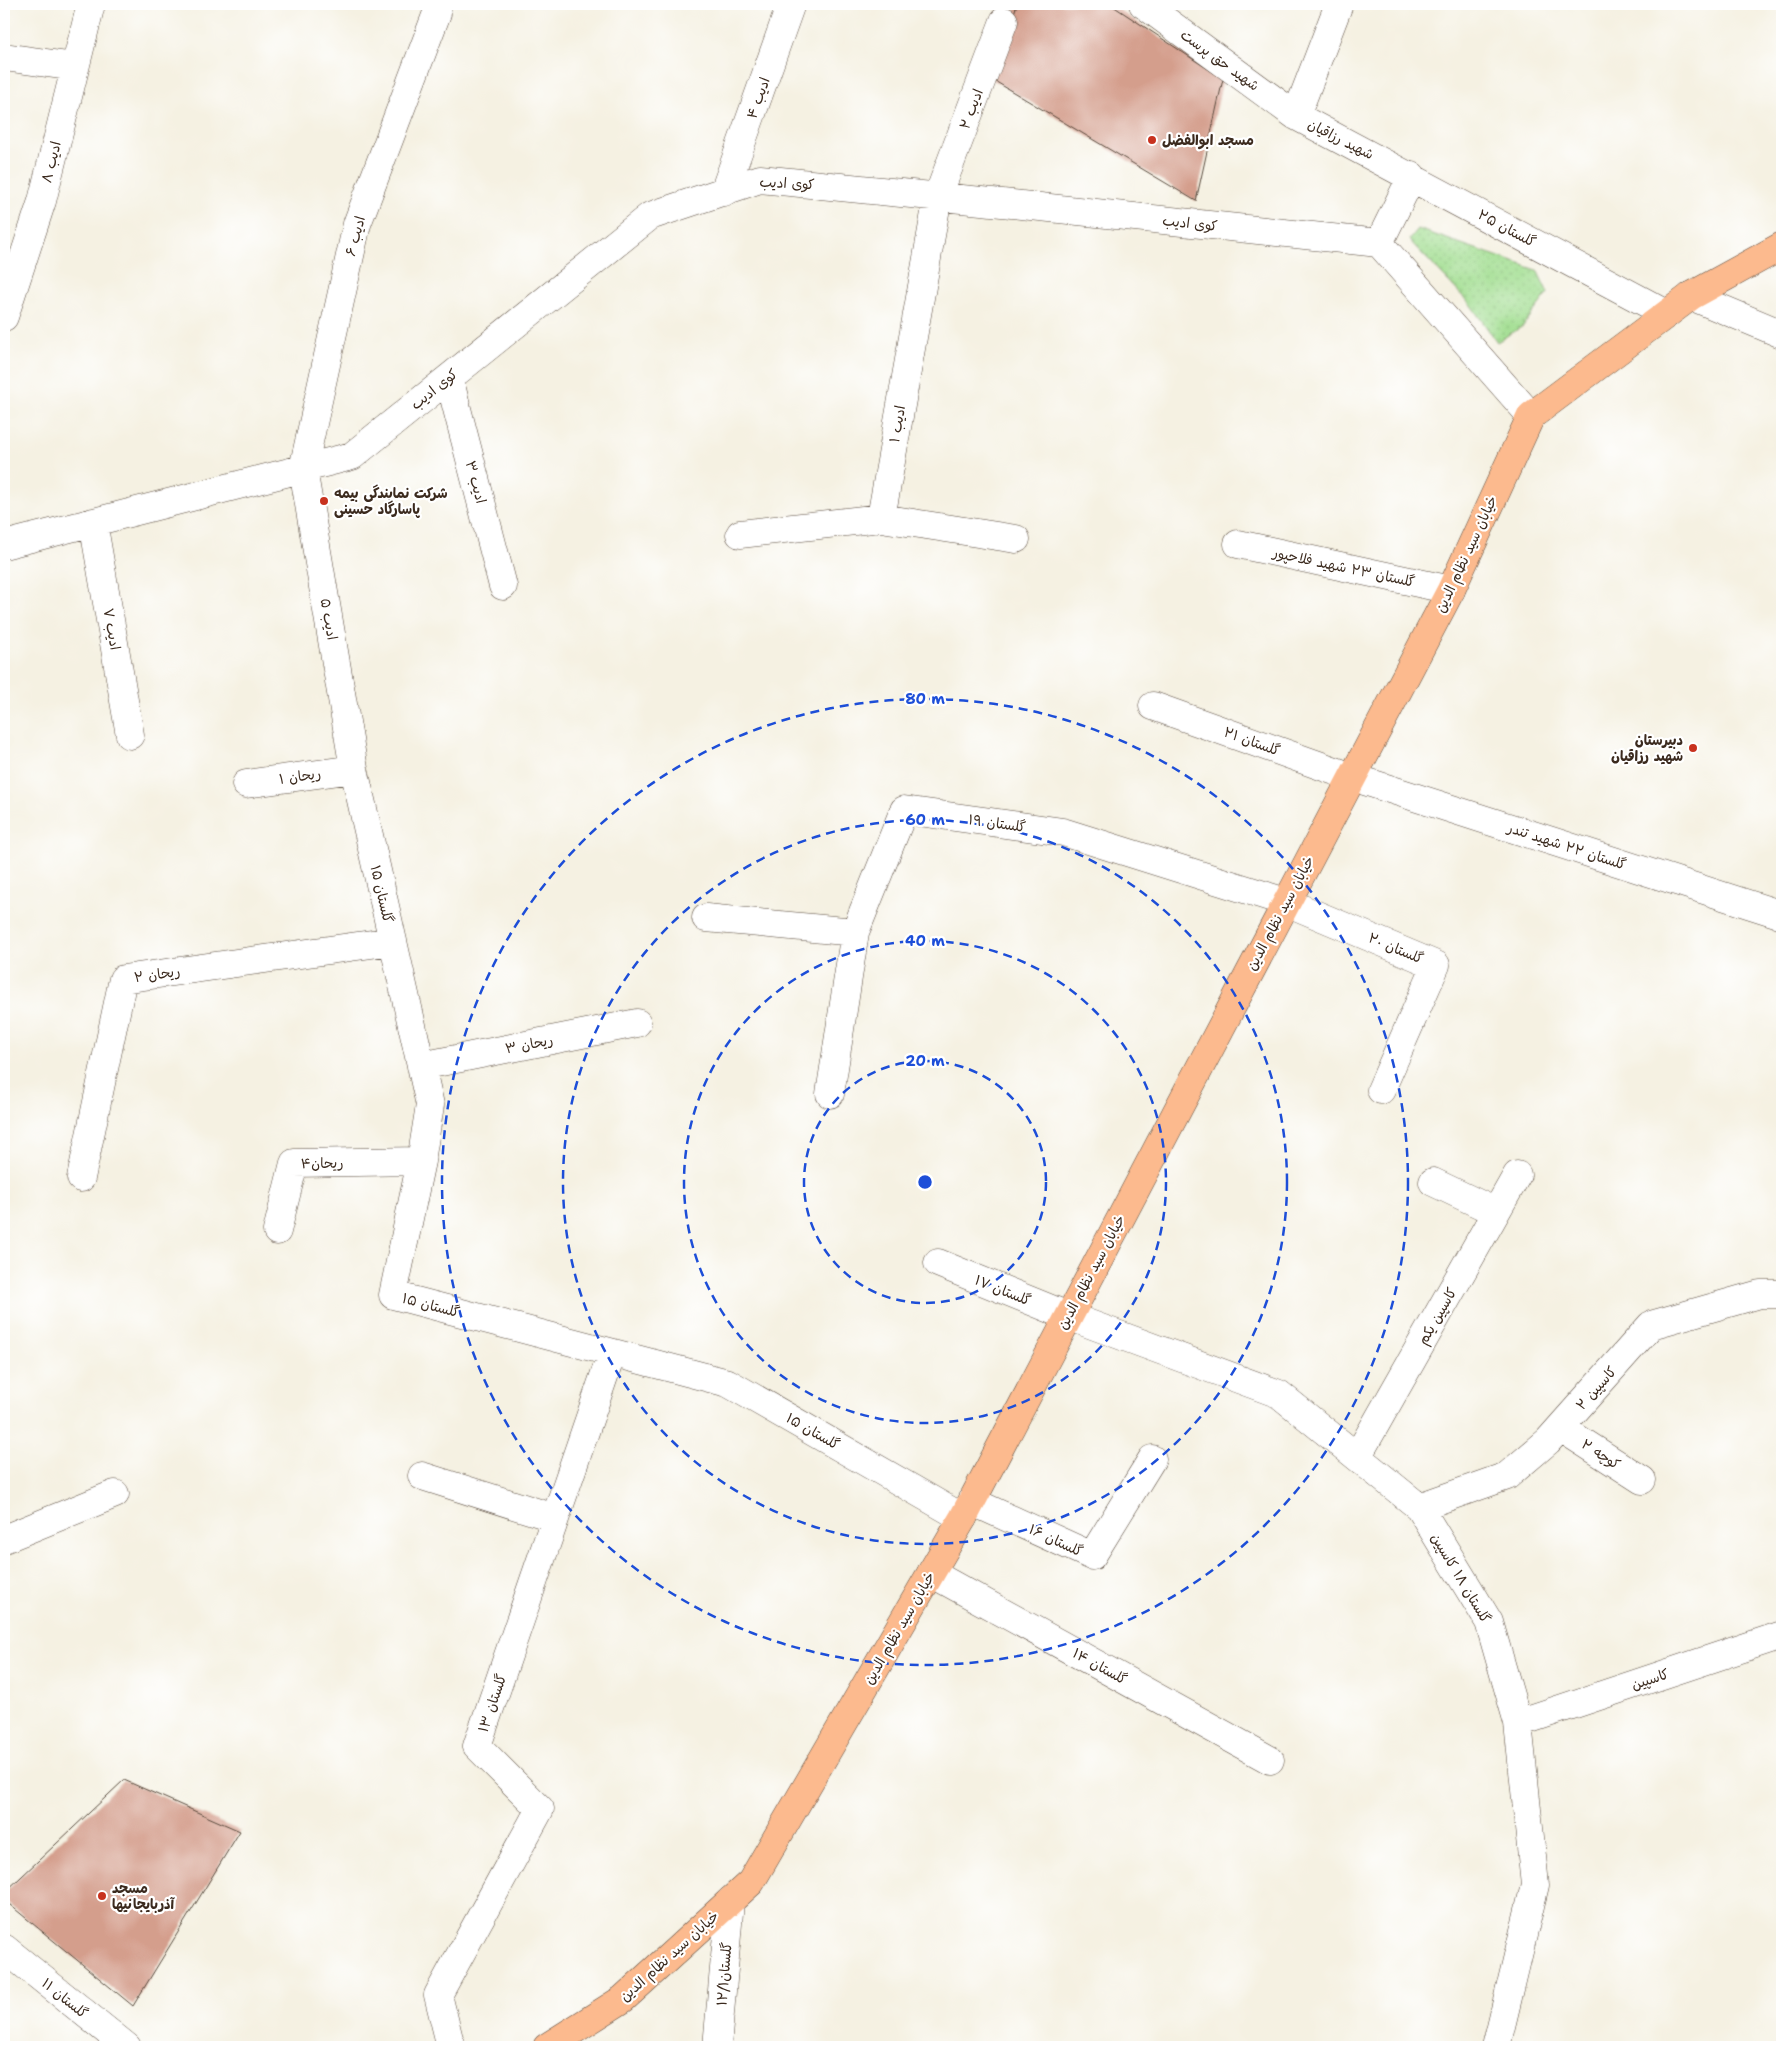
<svg xmlns="http://www.w3.org/2000/svg" width="1786" height="2051" font-family="'Shantell Sans','Playpen Sans Arabic',sans-serif">
  <style>
    .grass { fill: url(#grass-dots); stroke: #6e8458 }
    .building { fill: #d49e8c }
    .lines { fill: none; stroke-linecap: round; stroke-linejoin: round }
    .minor-casing { stroke: #57483b; stroke-width: 29 }
    .major-casing { stroke: #57483b; stroke-width: 29 }
    .minor { stroke: #fff; stroke-width: 28 }
    .major { stroke: #fcba8e; stroke-width: 28 }
    .ring { fill: none; stroke: #1d4ed8; stroke-width: 2.5; stroke-dasharray: 9 6 }
    .poi-dot { fill: #c8321e; stroke: #fff; stroke-width: 2 }
    .labels { text-anchor: middle; dominant-baseline: central; stroke-width: 4.5; stroke-linejoin: round; paint-order: stroke }
    .street-label { font-size: 14px; fill: #3b2a1e; stroke: #fff }
    .poi-label { font-size: 14px; font-weight: bold; fill: #3b2a1e; stroke: #fff; text-anchor: start }
    .centre { fill: #1d4ed8; stroke: #fff; stroke-width: 2.5 }
    .ring-label { font-size: 15px; text-anchor: middle; font-weight: bold; fill: #1d4ed8; stroke: #fff; stroke-width: 4.5; stroke-linejoin: round; paint-order: stroke }
  </style>
  <defs>
    <pattern id="grass-dots" width="8" height="8" patternUnits="userSpaceOnUse" patternTransform="scale(1.25)"><rect width="8" height="8" fill="#a2de91"/><path d="M2 2h.1M6 6h.1" fill="none" stroke="#8cbf7d" stroke-width="1.8" stroke-linecap="round"/></pattern>
  </defs>
  <rect width="100%" height="100%" fill="#fff"/>
  <filter id="ink" filterUnits="userSpaceOnUse"><feTurbulence type="fractalNoise" baseFrequency=".02" numOctaves="2"/><feDisplacementMap in="SourceGraphic" scale="10" xChannelSelector="R" yChannelSelector="G"/><feConvolveMatrix kernelMatrix="1 2 1 2 8 2 1 2 1" color-interpolation-filters="sRGB"/></filter>
  <filter id="wash" filterUnits="userSpaceOnUse"><feTurbulence type="fractalNoise" baseFrequency=".0096" numOctaves="4" result="noise"/><feDisplacementMap in="SourceGraphic" scale="20" xChannelSelector="R" yChannelSelector="G"/><feGaussianBlur stdDeviation="1.12" result="paint"/><feColorMatrix in="noise" values="0 0 0 0 0 0 0 0 0 0 0 0 0 0 0 0 0 1.4 0 .05"/><feComposite in="paint" operator="in"/></filter>
  <g filter="url(#wash)">
    <rect width="100%" height="100%" fill="#f5f1e2"/>
    <path class="grass" d="M1418,229L1537,270L1548,293L1523,326L1497,342L1470,304L1409,240Z"/>
    <g id="blocks">
      <path class="building" d="M1017,4H1110L1223,79L1196,201L993,80Z
        M124,1780L240,1831L133,2006L4,1900V1893Z"/>
    </g>
  </g>
  <g filter="url(#ink)">
    <use href="#blocks" fill-opacity="0" stroke="#57483b" stroke-width="1"/>
    <g class="lines">
      <defs>
        <path id="minor" d="M1143,4L1296,116L1667,314
          M437,13L357,224L303,469L354,769L430,1105L421,1161L393,1295L728,1383L963,1518
          M1004,21L938,196L881,518L1016,539
          M4,57L75,67
          M1296,116L1339,4
          M724,192L791,4
          M1379,243L1412,176
          M1691,296L1782,334
          M4,317L42,201L91,4
          M449,378L503,586
          M93,522L130,735
          M740,534L881,518
          M1238,544L1451,590
          M4,545L352,456L650,216L760,179L1012,204L1379,243L1531,416
          M1153,706L1352,777L1782,915
          M246,784L354,769
          M706,918L855,932
          M421,1066L637,1023
          M830,1094L855,932L904,810L1063,832L1286,902L1436,965L1381,1090
          M81,1178L123,979L393,941
          M1433,1182L1496,1212
          M277,1231L294,1163L421,1161
          M938,1263L1068,1316L1279,1394L1419,1507L1489,1622L1518,1723L1535,1885L1496,2047
          M1561,1428L1642,1480
          M1357,1457L1517,1175
          M422,1476L555,1518
          M971,1501L1092,1556L1152,1459
          M1419,1507L1507,1476L1548,1441L1651,1325L1760,1294H1782
          M4,1539L115,1494
          M931,1573L1270,1760
          M1518,1723L1782,1635
          M4,1948L127,2047
          M451,2047L438,1995L540,1809L477,1746L612,1353
          M717,2047L730,1901"/>
        <path id="major" d="M547,2047L623,1999L751,1882L963,1518L1451,590L1531,416L1691,296L1782,246"/>
      </defs>
      <use href="#minor" class="minor-casing"/>
      <use href="#major" class="major-casing"/>
      <use href="#minor" class="minor"/>
      <use href="#major" class="major"/>
    </g>
  </g>
  <g class="ring">
    <circle cx="925" cy="1182" r="121"/>
    <circle cx="925" cy="1182" r="241"/>
    <circle cx="925" cy="1182" r="362"/>
    <circle cx="925" cy="1182" r="483"/>
  </g>
  <g class="poi-dot">
    <circle cx="1152" cy="140" r="5"/>
    <circle cx="324" cy="501" r="5"/>
    <circle cx="1693" cy="748" r="5"/>
    <circle cx="102" cy="1896" r="5"/>
  </g>
  <g class="labels">
    <g class="street-label">
      <text transform="translate(1220 60) rotate(36)">شهید حق پرست</text>
      <text transform="translate(758 98) rotate(-70)">ادیب ۴</text>
      <text transform="translate(971 109) rotate(-69)">ادیب ۲</text>
      <text transform="translate(1341 139) rotate(27)">شهید رزاقیان</text>
      <text transform="translate(51 162) rotate(-76)">ادیب ۸</text>
      <text transform="translate(787 183) rotate(3)">کوی ادیب</text>
      <text transform="translate(1190 223) rotate(6)">کوی ادیب</text>
      <text transform="translate(1507 228) rotate(28)">گلستان ۲۵</text>
      <text transform="translate(355 236) rotate(-75)">ادیب ۶</text>
      <text transform="translate(434 389) rotate(-39)">کوی ادیب</text>
      <text transform="translate(897 424) rotate(-80)">ادیب ۱</text>
      <text transform="translate(476 482) rotate(75)">ادیب ۳</text>
      <text transform="translate(1466 554) rotate(-65)">خیابان سید نظام الدین</text>
      <text transform="translate(1344 567) rotate(12)">گلستان ۲۳ شهید فلاحپور</text>
      <text transform="translate(329 619) rotate(80)">ادیب ۵</text>
      <text transform="translate(112 629) rotate(80)">ادیب ۷</text>
      <text transform="translate(1252 741) rotate(20)">گلستان ۲۱</text>
      <text transform="translate(300 776) rotate(-8)">ریحان ۱</text>
      <text transform="translate(997 823) rotate(8)">گلستان ۱۹</text>
      <text transform="translate(1567 846) rotate(18)">گلستان ۲۲ شهید تندر</text>
      <text transform="translate(382 894) rotate(77)">گلستان ۱۵</text>
      <text transform="translate(1280 913) rotate(-62)">خیابان سید نظام الدین</text>
      <text transform="translate(1396 948) rotate(23)">گلستان ۲۰</text>
      <text transform="translate(157 974) rotate(-8)">ریحان ۲</text>
      <text transform="translate(529 1044) rotate(-11)">ریحان ۳</text>
      <text transform="translate(322 1163) rotate(-1)">ریحان۴</text>
      <text transform="translate(1091 1272) rotate(-62)">خیابان سید نظام الدین</text>
      <text transform="translate(1003 1290) rotate(22)">گلستان ۱۷</text>
      <text transform="translate(431 1305) rotate(15)">گلستان ۱۵</text>
      <text transform="translate(1437 1316) rotate(-60)">کاسپین یکم</text>
      <text transform="translate(1596 1388) rotate(-48)">کاسپین ۲</text>
      <text transform="translate(813 1431) rotate(30)">گلستان ۱۵</text>
      <text transform="translate(1601 1454) rotate(33)">کوچه ۲</text>
      <text transform="translate(1056 1540) rotate(25)">گلستان ۱۶</text>
      <text transform="translate(1461 1578) rotate(59)">گلستان ۱۸ کاسپین</text>
      <text transform="translate(899 1628) rotate(-60)">خیابان سید نظام الدین</text>
      <text transform="translate(1100 1666) rotate(29)">گلستان ۱۴</text>
      <text transform="translate(1650 1679) rotate(-18)">کاسپین</text>
      <text transform="translate(492 1703) rotate(-71)">گلستان ۱۳</text>
      <text transform="translate(669 1956) rotate(-42)">خیابان سید نظام الدین</text>
      <text transform="translate(724 1974) rotate(-85)">گلستان۱۲/۱</text>
      <text transform="translate(65 1998) rotate(39)">گلستان ۱۱</text>
    </g>
    <g class="poi-label">
      <text x="1162" y="140">مسجد ابوالفضل</text>
      <text x="334" y="493">شرکت نمایندگی بیمه<tspan x="334" dy="16">پاسارگاد حسینی</tspan></text>
      <text x="1683" y="740" text-anchor="end">دبیرستان<tspan x="1683" dy="16">شهید رزاقیان</tspan></text>
      <text x="112" y="1888">مسجد<tspan x="112" dy="16">آذربایجانیها</tspan></text>
    </g>
  </g>
  <circle cx="925" cy="1182" r="8" class="centre"/>
  <g class="ring-label">
    <text x="925" y="704">80 m</text>
    <text x="925" y="825">60 m</text>
    <text x="925" y="946">40 m</text>
    <text x="925" y="1066">20 m</text>
  </g>
  <rect width="1786" height="2051" fill="none" stroke="#fff" stroke-width="20"/>
</svg>
